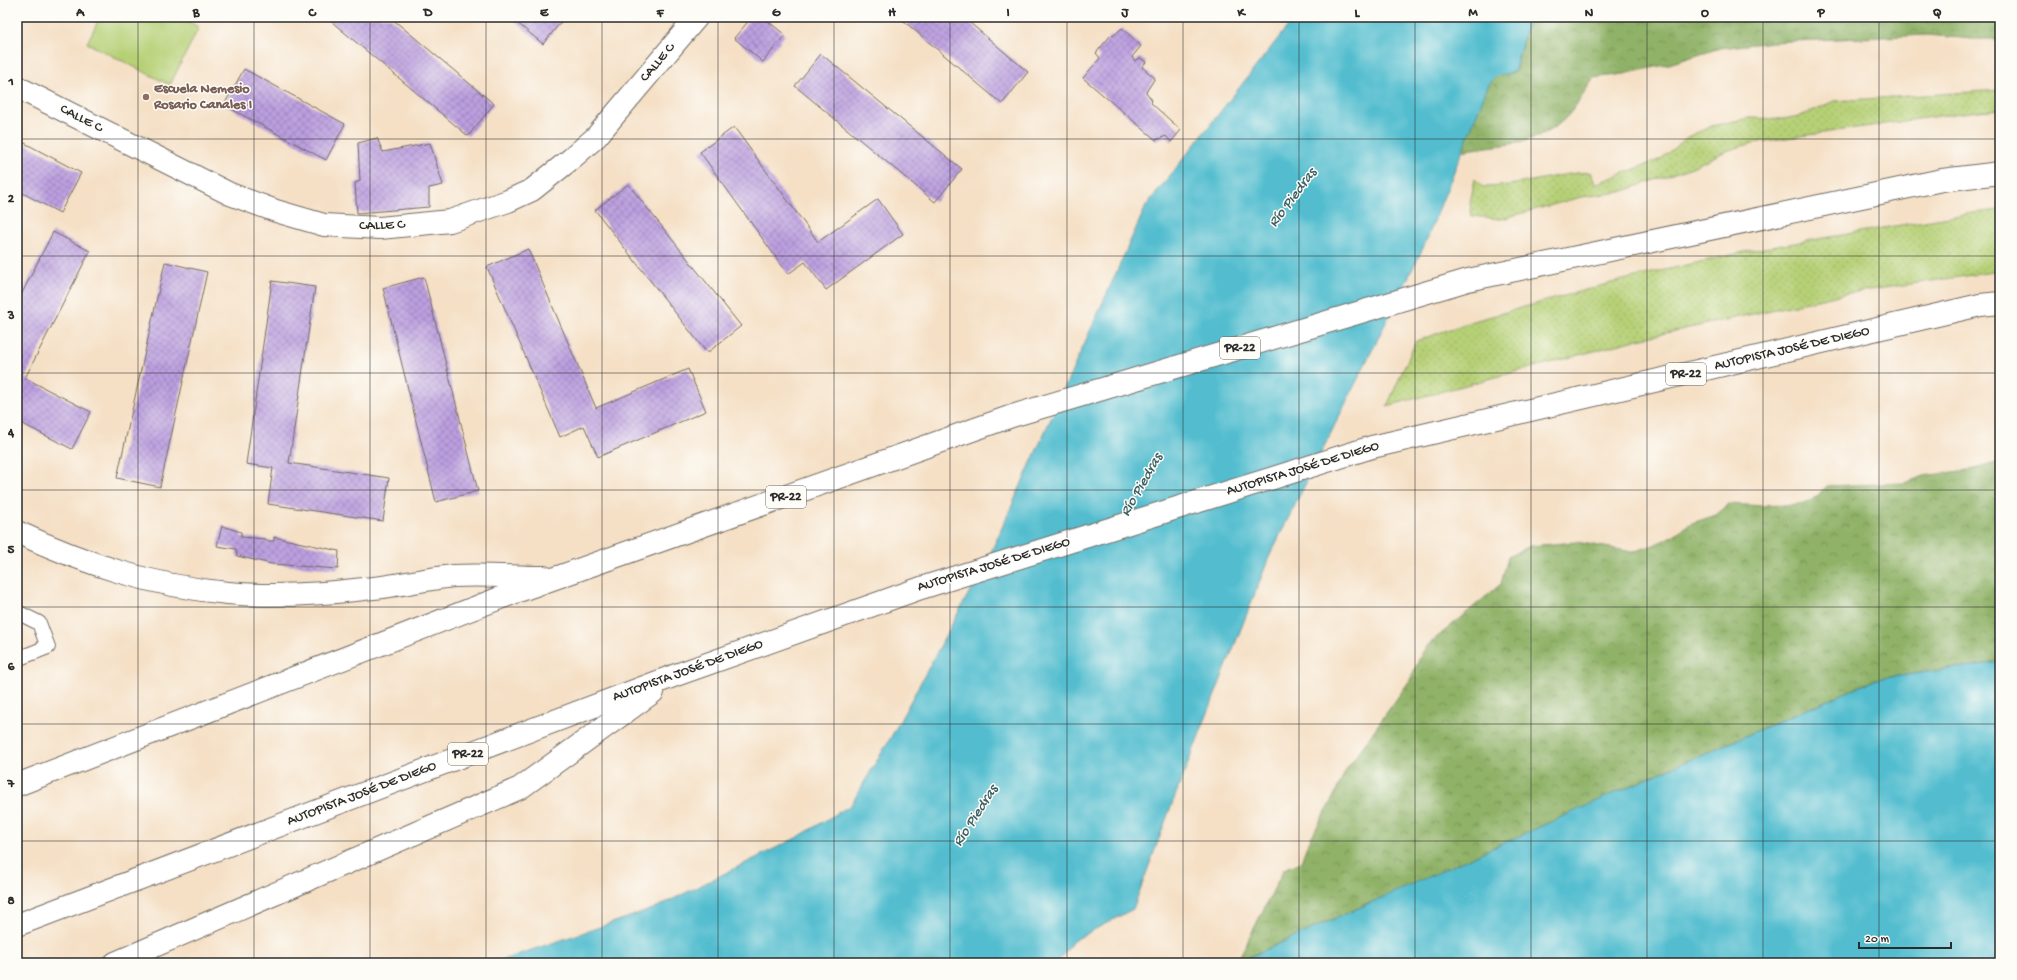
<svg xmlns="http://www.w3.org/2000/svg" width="2017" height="980" font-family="'Gochi Hand',sans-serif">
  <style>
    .grass { fill: url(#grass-dots); stroke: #707e50 }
    .forest { fill: url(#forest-crowns); stroke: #5e6e49 }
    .pitch { fill: #b6d076; stroke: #707e50 }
    .water { fill: #53bdcf; stroke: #3f747d }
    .building { fill: url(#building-cross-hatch) }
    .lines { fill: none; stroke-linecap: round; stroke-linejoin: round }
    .service-casing { stroke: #726a61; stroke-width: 16 }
    .minor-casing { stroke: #726a61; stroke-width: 24 }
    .motorway-casing { stroke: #726a61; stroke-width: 24 }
    .service { stroke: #fff; stroke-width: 14 }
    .minor { stroke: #fff; stroke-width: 22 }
    .motorway { stroke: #fff; stroke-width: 22 }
    .grid { fill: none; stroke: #2b2b2b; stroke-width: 1; stroke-opacity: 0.55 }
    .education-dot { fill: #8d6e63; stroke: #fdfcf7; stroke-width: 1.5 }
    .labels { text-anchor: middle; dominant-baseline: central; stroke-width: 3; stroke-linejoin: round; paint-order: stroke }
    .shield { fill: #fdfcf7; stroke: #6a6a68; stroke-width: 1 }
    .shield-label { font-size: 13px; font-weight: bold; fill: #2b2b2b }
    .street-label { font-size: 14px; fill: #2b2b2b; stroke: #fdfcf7 }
    .education-label { font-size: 14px; font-weight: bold; fill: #785e54; stroke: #fdfcf7; text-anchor: start }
    .water-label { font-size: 15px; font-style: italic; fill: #395e64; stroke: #fdfcf7 }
    .neatline { fill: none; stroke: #2b2b2b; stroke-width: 1.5 }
    .grid-label { font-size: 13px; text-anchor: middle; font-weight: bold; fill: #2b2b2b }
  </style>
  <defs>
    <pattern id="grass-dots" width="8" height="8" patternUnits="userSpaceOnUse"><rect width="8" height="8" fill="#b6d076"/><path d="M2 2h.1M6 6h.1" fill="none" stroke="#9db366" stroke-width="1.8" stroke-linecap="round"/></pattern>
    <pattern id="forest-crowns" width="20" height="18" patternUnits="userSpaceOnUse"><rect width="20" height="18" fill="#90b267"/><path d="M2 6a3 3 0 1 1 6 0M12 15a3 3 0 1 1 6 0" fill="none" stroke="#769155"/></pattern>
    <pattern id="building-cross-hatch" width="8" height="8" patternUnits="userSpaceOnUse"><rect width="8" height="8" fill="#bc9fe0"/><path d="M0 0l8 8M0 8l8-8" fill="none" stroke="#9982b6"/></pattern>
  </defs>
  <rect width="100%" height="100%" fill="#fdfcf7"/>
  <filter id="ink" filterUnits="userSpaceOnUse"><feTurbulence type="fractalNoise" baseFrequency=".025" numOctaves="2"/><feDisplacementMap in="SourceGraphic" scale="8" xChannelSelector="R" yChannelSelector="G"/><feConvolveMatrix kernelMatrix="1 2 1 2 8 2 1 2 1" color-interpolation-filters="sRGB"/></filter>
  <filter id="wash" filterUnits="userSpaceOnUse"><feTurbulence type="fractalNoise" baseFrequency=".012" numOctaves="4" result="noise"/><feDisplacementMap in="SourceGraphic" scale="16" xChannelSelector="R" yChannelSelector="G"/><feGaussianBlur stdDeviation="0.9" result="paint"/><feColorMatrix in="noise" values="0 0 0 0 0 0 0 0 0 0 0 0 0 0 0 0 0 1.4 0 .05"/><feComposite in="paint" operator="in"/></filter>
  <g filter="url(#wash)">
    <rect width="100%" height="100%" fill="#f5e0c6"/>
    <path class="grass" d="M2000,90V109L1953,114L1753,143L1726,151L1692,167L1621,192L1581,197L1501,219L1472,216L1470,203L1475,179L1483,187C1520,187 1555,173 1591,172L1595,184L1661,159L1687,137L1712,126L1749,118L1784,119L1803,115L1834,101Z
      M2000,210V271L1849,293L1643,338L1387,406L1416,341L1470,322L1611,283L1656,272L1753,250L1972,213Z"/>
    <path class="forest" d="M1529,17H2000V39H1973L1927,35L1772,42L1720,48L1669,64L1624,74L1593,78C1577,105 1566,126 1535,137C1529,139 1523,143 1517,143C1499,146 1481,147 1462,151C1466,137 1486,83 1496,76C1501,73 1509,73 1515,72Z
      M2000,462V662L1877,679L1664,771L1417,883L1237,962L1284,869L1301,862L1307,845L1333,798L1346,770L1410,680L1422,653L1429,644L1501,584L1508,557L1530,546L1577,542L1632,552L1654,545L1674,535L1689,524L1716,515L1729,504L1763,506L1800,504L1812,500L1827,486L1905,483L1924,476L1975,469Z"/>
    <path class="pitch" d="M100,17H179L199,27L170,85L87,43Z"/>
    <path class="water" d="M1295,17H1529L1514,72L1496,76L1488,86L1425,244L1270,555L1170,809L1133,909L1073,941L1057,963H493L653,909L798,837L851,805L895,730L992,550L1146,206Z
      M2000,662V963H1236L1664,771L1877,679Z"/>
    <g id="blocks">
      <path class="building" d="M326,17H390L494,104L468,136Z
        M510,17H565L543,44Z
        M752,17H763L785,35L763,62L734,38Z
        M899,17H963L1028,72L1002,104Z
        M1122,28L1141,46L1132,57L1135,61L1140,58L1146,62L1142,67L1155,78L1146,92L1152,100L1151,103L1181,130L1171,142L1166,136L1156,140L1083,78L1100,58L1096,53L1111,35L1113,36Z
        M821,54L962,169L935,202L795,86Z
        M244,69L345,124L326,160L224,105Z
        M734,127L818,242L878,199L903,234L826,290L805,262L788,274L700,152Z
        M377,138L383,152L430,143L443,185L429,188V207L357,213L355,183L360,181L358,143Z
        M17,139L81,173L60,213L17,190Z
        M628,184L741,326L707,353L595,210Z
        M53,232L90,251L25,378L91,412L72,449L17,421V303Z
        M528,249L596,408L688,369L706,411L598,457L584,426L560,437L487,267Z
        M165,262L207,272L160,487L117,478Z
        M424,277L478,491L436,502L383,288Z
        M272,281L315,287L289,463L389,478L383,521L268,504L273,468L246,464Z
        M222,526L241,532V537L266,539L267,541H274V537L339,551L338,569L272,564L237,556L236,549L217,546Z"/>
    </g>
  </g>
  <g filter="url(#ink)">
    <use href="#blocks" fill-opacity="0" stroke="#726a61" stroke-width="1"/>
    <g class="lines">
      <defs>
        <path id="service" d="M17,612L39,623L48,647L17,659"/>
        <path id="minor" d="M17,87L230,194L276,211L324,225L380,228L450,221L508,201L532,190L571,159L596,137L697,17"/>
        <path id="motorway" d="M17,532C86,564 152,586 228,593C269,597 322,594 364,589C394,587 423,579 453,576C483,574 514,577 544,577
          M17,785L513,593L1012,416L1468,280L1942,180L2000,173
          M17,925L676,675L921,588L1372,447L1980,305L2000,303
          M115,963L520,788L653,692"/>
      </defs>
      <use href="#service" class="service-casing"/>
      <use href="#minor" class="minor-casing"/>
      <use href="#motorway" class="motorway-casing"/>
      <use href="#service" class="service"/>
      <use href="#minor" class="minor"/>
      <use href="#motorway" class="motorway"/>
    </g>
  </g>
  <path class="grid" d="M138,17V963M254,17V963M370,17V963M486,17V963M602,17V963M718,17V963M834,17V963M950,17V963M1067,17V963M1183,17V963M1299,17V963M1415,17V963M1531,17V963M1647,17V963M1763,17V963M1879,17V963M17,139H2000M17,256H2000M17,373H2000M17,490H2000M17,607H2000M17,724H2000M17,841H2000"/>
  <circle class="education-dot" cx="146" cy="97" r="4"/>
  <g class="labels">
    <g class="shield">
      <rect x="1220" y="337" width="40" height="22" rx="3"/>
      <rect x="1666" y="363" width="40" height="22" rx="3"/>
      <rect x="766" y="486" width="40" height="22" rx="3"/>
      <rect x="448" y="743" width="40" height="22" rx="3"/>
    </g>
    <g class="shield-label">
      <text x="1240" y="348">PR-22</text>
      <text x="1686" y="374">PR-22</text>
      <text x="786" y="497">PR-22</text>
      <text x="468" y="754">PR-22</text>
    </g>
    <g class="street-label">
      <text transform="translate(658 63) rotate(-50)">CALLE C</text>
      <text transform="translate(81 119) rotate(27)">CALLE C</text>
      <text transform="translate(382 226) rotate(-2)">CALLE C</text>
      <text transform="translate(1792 349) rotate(-13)">AUTOPISTA JOSÉ DE DIEGO</text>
      <text transform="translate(1303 469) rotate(-17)">AUTOPISTA JOSÉ DE DIEGO</text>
      <text transform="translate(994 565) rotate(-17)">AUTOPISTA JOSÉ DE DIEGO</text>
      <text transform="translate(688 671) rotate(-20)">AUTOPISTA JOSÉ DE DIEGO</text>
      <text transform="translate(362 794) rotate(-21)">AUTOPISTA JOSÉ DE DIEGO</text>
    </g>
    <g class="education-label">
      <text x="154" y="89">Escuela Nemesio<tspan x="154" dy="16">Rosario Canales I</tspan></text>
    </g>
    <g class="water-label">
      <text transform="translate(1293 198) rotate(-53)">Río Piedras</text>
      <text transform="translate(1142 485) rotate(-60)">Río Piedras</text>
      <text transform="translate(976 816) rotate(-57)">Río Piedras</text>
    </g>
  </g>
  <rect width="2017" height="980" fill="none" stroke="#fdfcf7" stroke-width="44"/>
  <path d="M1859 942v6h92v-6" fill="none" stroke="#2b2b2b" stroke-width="2"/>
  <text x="1865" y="942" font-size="12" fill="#2b2b2b" stroke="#fdfcf7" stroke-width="3" paint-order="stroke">20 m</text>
  <rect x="22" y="22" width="1973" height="936" class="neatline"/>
  <g class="grid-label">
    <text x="80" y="16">A</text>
    <text x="196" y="16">B</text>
    <text x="312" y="16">C</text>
    <text x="428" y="16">D</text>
    <text x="544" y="16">E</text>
    <text x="660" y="16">F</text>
    <text x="776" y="16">G</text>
    <text x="892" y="16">H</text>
    <text x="1008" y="16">I</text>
    <text x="1125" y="16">J</text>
    <text x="1241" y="16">K</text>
    <text x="1357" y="16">L</text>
    <text x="1473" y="16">M</text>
    <text x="1589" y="16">N</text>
    <text x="1705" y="16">O</text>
    <text x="1821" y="16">P</text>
    <text x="1937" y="16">Q</text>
    <text x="11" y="85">1</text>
    <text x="11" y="202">2</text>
    <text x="11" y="319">3</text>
    <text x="11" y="436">4</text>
    <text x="11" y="553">5</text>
    <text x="11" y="670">6</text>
    <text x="11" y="787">7</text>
    <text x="11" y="904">8</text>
  </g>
</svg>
